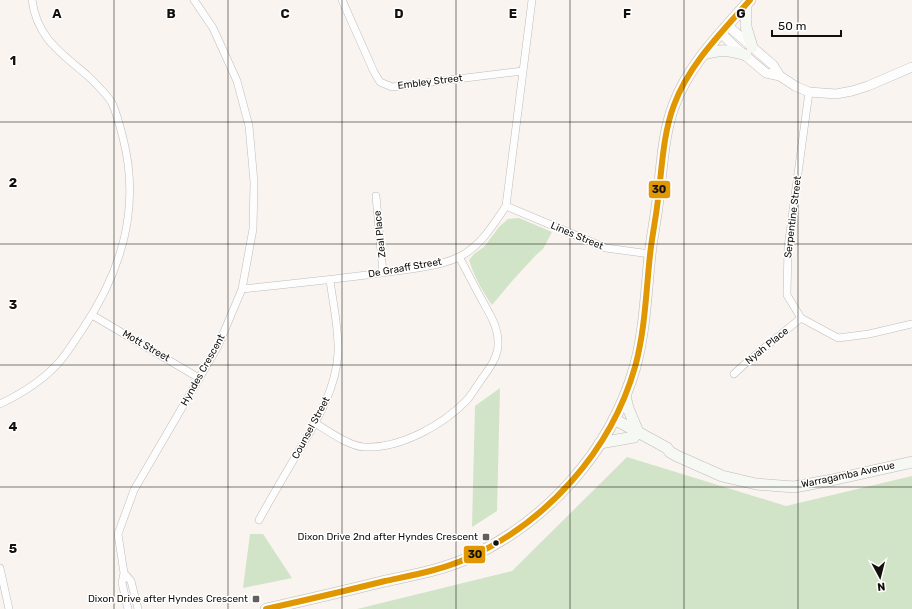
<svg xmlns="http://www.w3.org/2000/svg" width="912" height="609" font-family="Rubik,sans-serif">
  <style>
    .green { fill: #d1e4c7 }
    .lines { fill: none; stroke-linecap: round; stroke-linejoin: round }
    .minor-casing { stroke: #bfbbb8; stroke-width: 8 }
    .tertiary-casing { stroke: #bfbbb8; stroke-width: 10 }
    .secondary-casing { stroke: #bfbbb8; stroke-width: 12 }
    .minor { stroke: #fefdfd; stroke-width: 7 }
    .tertiary { stroke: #fefdfd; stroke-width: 9 }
    .secondary { stroke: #f6f8f4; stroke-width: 11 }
    .bus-1-casing { stroke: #fff; stroke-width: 9 }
    .bus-1 { stroke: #e09701; stroke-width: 6 }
    .grid { fill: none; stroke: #130f0c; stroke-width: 1; stroke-opacity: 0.55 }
    .poi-dot { fill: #645f5c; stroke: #fff; stroke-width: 1.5 }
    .bus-dot { fill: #130f0c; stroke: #fff; stroke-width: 1.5 }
    .labels { text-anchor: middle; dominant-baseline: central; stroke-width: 3; stroke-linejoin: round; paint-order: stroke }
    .street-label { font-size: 10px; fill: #130f0c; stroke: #fff }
    .poi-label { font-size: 10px; fill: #130f0c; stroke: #fff; text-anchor: end }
    .grid-label { font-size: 13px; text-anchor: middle; font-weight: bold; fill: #130f0c; stroke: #fff; stroke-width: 3; stroke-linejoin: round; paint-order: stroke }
    .line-badge { stroke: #fff; stroke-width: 1.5 }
    .pale-badge-label { font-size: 11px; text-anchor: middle; font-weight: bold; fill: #111 }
  </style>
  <rect width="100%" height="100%" fill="#f9f4f0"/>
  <path class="green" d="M519,218L552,232L543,249L536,255L513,280L492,305C482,291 474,276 469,260L474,254L484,247L499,227L508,219Z
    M500,388L497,511L472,527L475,406Z
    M627,457L786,506L912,476V609H357L512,571Z
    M250,534H263L292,578L243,588Z"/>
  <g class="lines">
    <defs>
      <path id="minor" d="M342,0L374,72L380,82L392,87L523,71
        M809,92L788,247L787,295L801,318L838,338L869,334L912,324
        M376,196L383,273
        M506,206L606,248L650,254
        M242,289C290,284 339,279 388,272C411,269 437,267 459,257C480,247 493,225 506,206L532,0
        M92,315L199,378
        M734,374L747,362L801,318
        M0,404C23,393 45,379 61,360C69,350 75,340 82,330C122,271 141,208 123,138C120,126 117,114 112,103C106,93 96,84 88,76C61,53 37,38 32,0
        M315,423C328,431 349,446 364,447C400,449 443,425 467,400C472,394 476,387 481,380C489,369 499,356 498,342C498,326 489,313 482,300C474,286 467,271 459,257
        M259,520C271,498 284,476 297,454C316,422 336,390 338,353C339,328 333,304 330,280
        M0,568L9,609
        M124,573L131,581L138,609
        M128,609L122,583L124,573L118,534L134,490L218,346L242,289L253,229L254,182L249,126L237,81L213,28L194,0"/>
      <path id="tertiary" d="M728,26L773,65L780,76
        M721,33L735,47L766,73L780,76L795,86L809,92L836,94L852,91L868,86L912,67"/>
      <path id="secondary" d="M746,5V27L752,47
        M704,54C721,49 729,50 746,55
        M625,396L628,408L638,432
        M614,419L667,448L670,452L677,456L722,476L756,484L794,487L832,480L912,462
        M600,443L634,437
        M266,609C306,600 345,591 385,581C413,575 442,570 468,558C547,522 611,451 635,367C645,331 646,292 650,255C652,236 656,218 658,199C662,168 663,134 674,105C689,64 722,32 750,0"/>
    </defs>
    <use href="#minor" class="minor-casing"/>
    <use href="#tertiary" class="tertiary-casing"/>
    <use href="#secondary" class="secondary-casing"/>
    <use href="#minor" class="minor"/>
    <use href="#tertiary" class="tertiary"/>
    <use href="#secondary" class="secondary"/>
    <defs>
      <path id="bus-1" d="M266,609C306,600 345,591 385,581C413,575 442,570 468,558C547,522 611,451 635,367C645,331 646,292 650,255C652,236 656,218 658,199C662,168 663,134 674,105C689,64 722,32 750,0"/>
    </defs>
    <use href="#bus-1" class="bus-1-casing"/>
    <use href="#bus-1" class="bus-1"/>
  </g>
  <path class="grid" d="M114,0V609M228,0V609M342,0V609M456,0V609M570,0V609M684,0V609M798,0V609M0,122H912M0,244H912M0,365H912M0,487H912"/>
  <g class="poi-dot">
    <rect x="482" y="533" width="8" height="8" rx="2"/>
    <rect x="252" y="595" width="8" height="8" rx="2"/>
  </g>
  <circle class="bus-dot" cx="496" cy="543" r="3.5"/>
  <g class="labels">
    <g class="street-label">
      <text transform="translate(430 82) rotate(-7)">Embley Street</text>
      <text transform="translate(793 217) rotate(-83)">Serpentine Street</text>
      <text transform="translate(380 234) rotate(-96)">Zeal Place</text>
      <text transform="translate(577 236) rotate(23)">Lines Street</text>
      <text transform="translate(405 268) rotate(-10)">De Graaff Street</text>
      <text transform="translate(146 346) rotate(30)">Mott Street</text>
      <text transform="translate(767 346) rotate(-39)">Nyah Place</text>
      <text transform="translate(203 370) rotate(-61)">Hyndes Crescent</text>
      <text transform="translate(311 428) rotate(-62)">Counsel Street</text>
      <text transform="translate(848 475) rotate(-12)">Warragamba Avenue</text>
    </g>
    <g class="poi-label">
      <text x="478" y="537">Dixon Drive 2nd after Hyndes Crescent</text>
      <text x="248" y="599">Dixon Drive after Hyndes Crescent</text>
    </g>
  </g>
  <g class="grid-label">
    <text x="57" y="18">A</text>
    <text x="171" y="18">B</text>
    <text x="285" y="18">C</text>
    <text x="399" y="18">D</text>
    <text x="513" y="18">E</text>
    <text x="627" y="18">F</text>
    <text x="741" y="18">G</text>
    <text x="13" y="65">1</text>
    <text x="13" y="187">2</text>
    <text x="13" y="309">3</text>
    <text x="13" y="431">4</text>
    <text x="13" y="553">5</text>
  </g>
  <g class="line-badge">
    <rect x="648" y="180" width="23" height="19" rx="4" fill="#e09701"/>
    <rect x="463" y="545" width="23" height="19" rx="4" fill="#e09701"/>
  </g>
  <g class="pale-badge-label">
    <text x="659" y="193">30</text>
    <text x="475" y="558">30</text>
  </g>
  <g transform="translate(880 577) rotate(173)" stroke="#ffffff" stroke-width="3" paint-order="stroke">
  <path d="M0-3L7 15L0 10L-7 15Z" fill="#130f0c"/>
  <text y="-6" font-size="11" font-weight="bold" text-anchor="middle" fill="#130f0c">N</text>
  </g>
  <path d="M772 30v6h69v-6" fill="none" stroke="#130f0c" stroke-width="2"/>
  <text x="778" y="30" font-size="12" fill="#130f0c" stroke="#ffffff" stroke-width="3" paint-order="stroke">50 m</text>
</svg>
